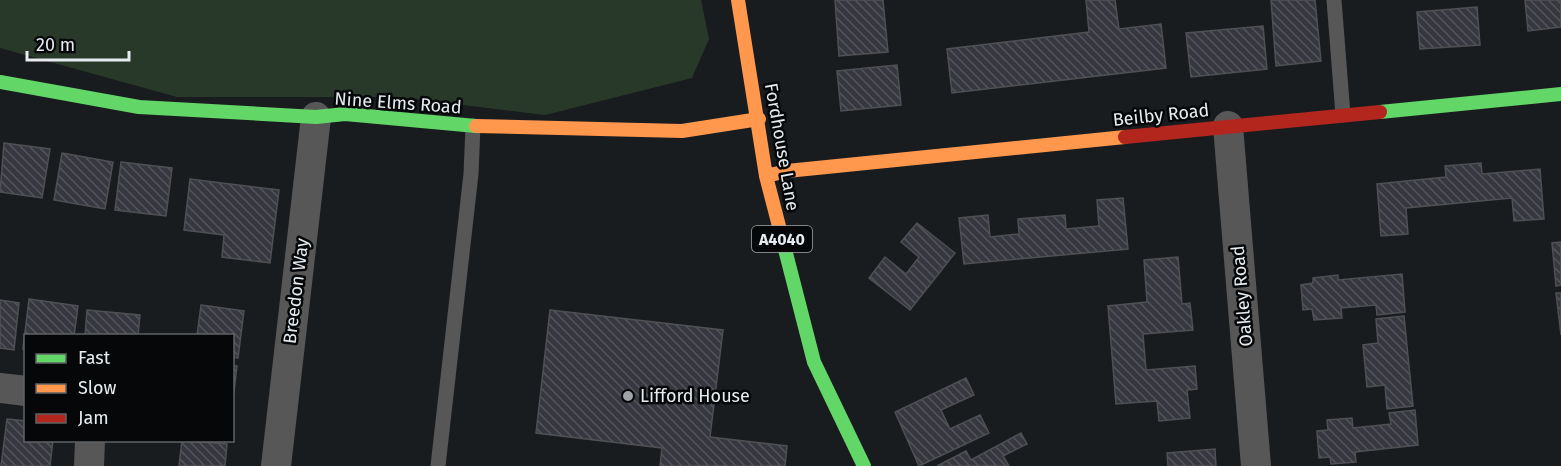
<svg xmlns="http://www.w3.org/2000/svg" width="1561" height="466" font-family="'Fira Sans',sans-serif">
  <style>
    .green { fill: #293929 }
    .building { fill: url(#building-back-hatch); stroke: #4f5053; stroke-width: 1.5 }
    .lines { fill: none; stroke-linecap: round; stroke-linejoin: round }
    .lane { stroke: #585757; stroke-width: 15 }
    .street { stroke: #585757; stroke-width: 30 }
    .fast { stroke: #63d668; stroke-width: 14 }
    .slow { stroke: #ff974d; stroke-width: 14 }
    .jam { stroke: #b3261e; stroke-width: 14 }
    .poi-dot { fill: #9fa3a7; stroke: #050709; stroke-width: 2 }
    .labels { text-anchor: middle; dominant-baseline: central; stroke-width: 5; stroke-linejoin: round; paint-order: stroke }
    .shield { fill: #050709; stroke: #a3a7ab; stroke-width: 1.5 }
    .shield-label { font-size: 16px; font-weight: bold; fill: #e7ecf0 }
    .street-label { font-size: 18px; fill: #e7ecf0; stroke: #050709 }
    .poi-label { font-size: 18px; fill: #e7ecf0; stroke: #050709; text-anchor: start }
  </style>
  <defs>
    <pattern id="building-back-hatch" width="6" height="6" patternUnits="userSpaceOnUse" patternTransform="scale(1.5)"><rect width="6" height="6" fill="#37383f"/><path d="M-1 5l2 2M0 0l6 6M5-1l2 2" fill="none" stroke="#54555b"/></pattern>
  </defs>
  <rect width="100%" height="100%" fill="#191c1f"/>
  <path class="green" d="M0,0H701L709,39L692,78L545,115L399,97H177L0,48Z"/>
  <path class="building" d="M835,0H883L888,52L839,56Z
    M1086,0H1115L1119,29L1161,24L1166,68L952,93L947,49L1089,32Z
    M1271,0H1315L1321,61L1276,66Z
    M1525,0H1561V27L1528,31Z
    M1477,7L1480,45L1420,49L1417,12Z
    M1263,26L1267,69L1191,77L1186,33Z
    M897,65L901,105L841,111L837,71Z
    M4,143L50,149L42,198L0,192Z
    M62,153L113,162L105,209L54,200Z
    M121,162L172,168L166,216L115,210Z
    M1481,163L1482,174L1540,169L1544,219L1514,221L1512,198L1406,208L1408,234L1381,236L1377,184L1446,177L1445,166Z
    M190,179L279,190L270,263L222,257L224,235L184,230Z
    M1123,198L1128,249L964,264L959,218L988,215L990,237L1019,234L1018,219L1065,215L1066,229L1099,226L1097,200Z
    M917,223L955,253L910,310L869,278L885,257L906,274L919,257L901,242Z
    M1561,242V285L1556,286L1552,243Z
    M1178,257L1182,304L1190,303L1193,330L1143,334L1146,370L1195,366L1197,389L1187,390L1190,418L1159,421L1157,401L1116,404L1108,306L1147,302L1144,260Z
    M1402,274L1405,312L1377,315L1376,305L1341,308L1342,318L1314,320L1312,309L1303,310L1301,285L1313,283V278L1338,275V280Z
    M1556,293H1561V335Z
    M29,299L78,306L74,336H26V350L23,349Z
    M0,300L19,303L14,350L0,348Z
    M201,305L244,311L238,358L232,357V336H197Z
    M87,310L140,315L138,336H85Z
    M550,310L723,330L710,437L787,446L785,466H660L662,448L536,433Z
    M1404,316L1413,406L1387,409L1385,385L1367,387L1363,345L1378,343L1376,319Z
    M232,366H237L232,408Z
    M966,378L974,395L941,410L950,429L980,415L989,433L919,466L895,412Z
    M1415,410L1418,445L1355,452L1356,462L1331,464L1330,457L1319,458L1317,431L1328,430L1327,420L1352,418L1353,428L1391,424L1389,413Z
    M7,419L26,421V440H53L50,466H1Z
    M1021,433L1027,444L1003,456L1009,466H937L966,451L971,460Z
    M182,440L227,444L225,466H179Z
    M1215,449L1216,466H1168L1167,453Z"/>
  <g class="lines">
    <path class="lane" d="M1334,0L1343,115
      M438,466L471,174L473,126"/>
    <path class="street" d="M1228,126L1256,466
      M0,388L26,391
      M89,466L90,440
      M276,466L316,117"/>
    <path class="fast" d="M0,82L139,107L316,117L345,114L476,126
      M1380,112L1561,94
      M780,230L814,362L864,466"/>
    <path class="slow" d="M738,0L766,176L780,230
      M476,126L682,131L759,119
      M766,176L787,171L1125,137"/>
    <path class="jam" d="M1125,137L1380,112"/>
  </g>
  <circle class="poi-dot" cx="628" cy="396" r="6"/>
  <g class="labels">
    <rect class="shield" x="752" y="226" width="60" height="26" rx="4.5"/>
    <g class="shield-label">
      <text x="782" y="239">A4040</text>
    </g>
    <g class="street-label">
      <text transform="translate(398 103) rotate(4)">Nine Elms Road</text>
      <text transform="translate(1161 115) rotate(-6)">Beilby Road</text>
      <text transform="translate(782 147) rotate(80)">Fordhouse Lane</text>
      <text transform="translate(296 291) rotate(-83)">Breedon Way</text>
      <text transform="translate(1242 296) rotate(-95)">Oakley Road</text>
    </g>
    <g class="poi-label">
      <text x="640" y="396">Lifford House</text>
    </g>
  </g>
  <rect x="24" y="334" width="210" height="108" fill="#050709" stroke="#5f6365" stroke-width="1.5"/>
  <rect x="36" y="354" width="30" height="9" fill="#63d668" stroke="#5f6365" stroke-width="1.5"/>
  <text x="78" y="364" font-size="18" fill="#e7ecf0">Fast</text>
  <rect x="36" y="384" width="30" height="9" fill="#ff974d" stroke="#5f6365" stroke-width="1.5"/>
  <text x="78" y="394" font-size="18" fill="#e7ecf0">Slow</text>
  <rect x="36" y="414" width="30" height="9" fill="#b3261e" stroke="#5f6365" stroke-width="1.5"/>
  <text x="78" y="424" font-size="18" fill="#e7ecf0">Jam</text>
  <path d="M27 51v9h102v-9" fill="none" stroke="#e7ecf0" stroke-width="3"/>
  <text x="36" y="51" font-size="18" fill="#e7ecf0" stroke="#050709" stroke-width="4.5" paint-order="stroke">20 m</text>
</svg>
